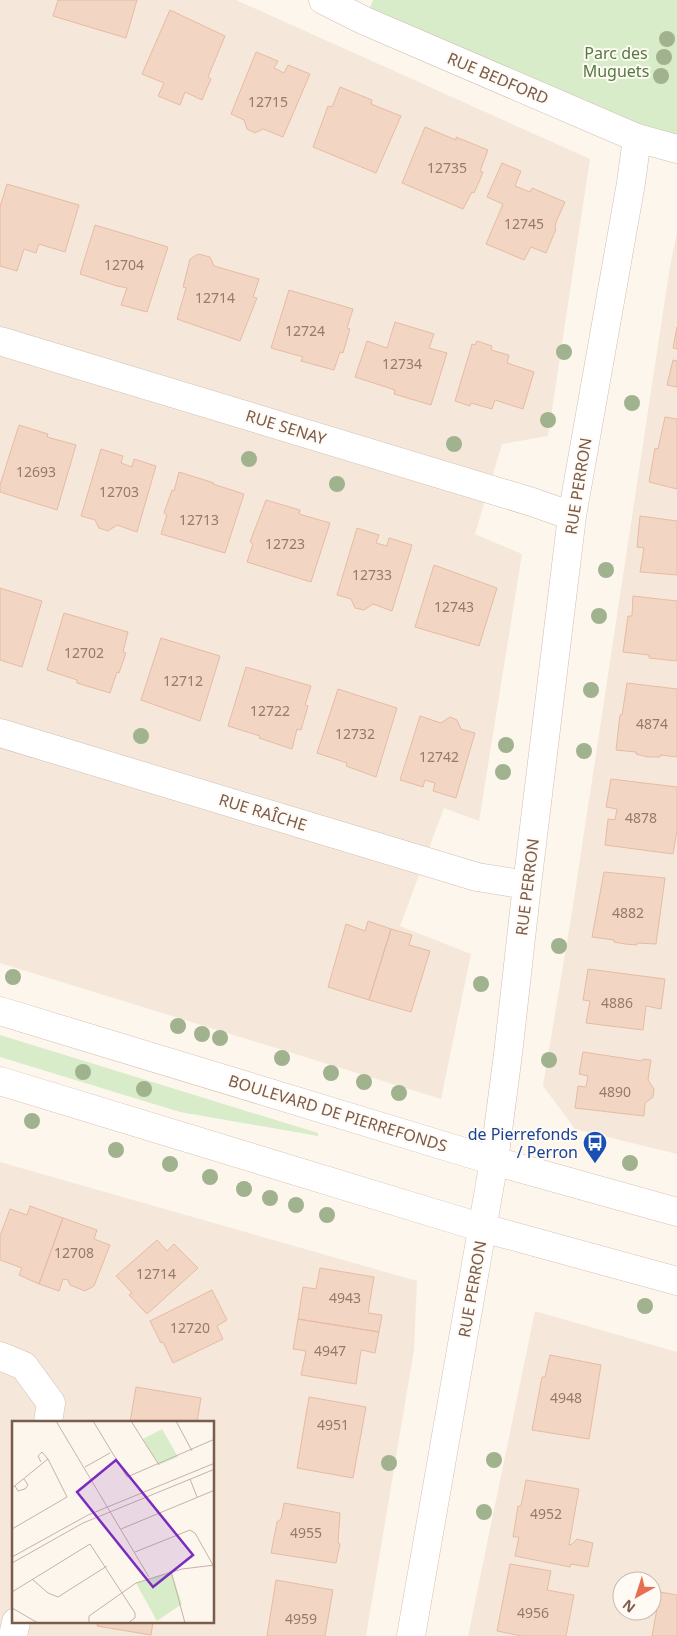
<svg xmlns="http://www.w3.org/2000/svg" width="677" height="1636" font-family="'Noto Sans',sans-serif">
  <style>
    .residential { fill: #f5e8da; fill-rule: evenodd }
    .green { fill: #d8ecc9 }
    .building { fill: #f3d5c3; stroke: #e6bba3 }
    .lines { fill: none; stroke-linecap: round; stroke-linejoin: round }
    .street-casing { stroke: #d1beb0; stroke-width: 29 }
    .secondary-casing { stroke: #d6c0b0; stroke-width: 29 }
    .street { stroke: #fff; stroke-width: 28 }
    .secondary { stroke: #fff; stroke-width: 28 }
    .tree { fill: #a0b28e }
    .labels { text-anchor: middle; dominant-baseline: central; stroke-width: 4; stroke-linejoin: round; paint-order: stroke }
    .number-label { font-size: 14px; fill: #987a6a }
    .park-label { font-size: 16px; fill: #537a41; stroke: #fffaf3 }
    .street-label { font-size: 16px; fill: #7a5c4d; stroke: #fffaf3 }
    .transit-label { font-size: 16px; fill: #164399; stroke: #fffaf3; text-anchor: end }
    .inset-road { fill: none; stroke: #c5b3a7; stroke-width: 1 }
    .view { fill: #7b2cbf; fill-opacity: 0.15; stroke: #7b2cbf; stroke-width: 2.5 }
    .inset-edge { fill: none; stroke: #7a5c4d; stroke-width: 2.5 }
  </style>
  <rect width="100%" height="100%" fill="#fdf6ec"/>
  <path class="residential" d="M0,0H236L590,159L548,436L502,444L475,534L522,554L479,821L444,808L400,926L471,954L441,1099L0,963Z
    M677,233V1154L575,1129L543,1086L572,912L670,266Z
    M0,1162L417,1281L414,1350L366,1636H0ZM14,1422H214V1622H14Z
    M535,1311L677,1352V1636H468ZM622,1581H652V1611H622Z"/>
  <path class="green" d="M373,0H677V149L365,21Z
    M0,1035L318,1133V1136L180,1112L0,1057Z"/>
  <path class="building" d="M58,0H137L126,38L53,16Z
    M170,10L225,36L208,77L211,79L202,100L185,92L180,105L158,96L164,83L142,74Z
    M256,52L278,61L274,68L284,73L288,65L310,74L283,137L263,129L255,133L247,129L244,120L231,114Z
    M340,87L372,100L371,104L401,116L376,173L313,147L328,106L332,107Z
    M425,127L456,140V137L488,150L480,171L483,172L479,182L474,193L472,192L463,209L402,183Z
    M502,163L521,171L515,186L530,192L532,188L565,202L556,222L555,228L556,229L546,253L531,247L524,260L486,244L503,204L487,197Z
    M7,184L79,205L65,252L39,244L36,253L24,249L17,271L0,266V207Z
    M95,225L168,247L147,312L121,305L127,288L117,286L80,274Z
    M198,254L210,257L214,266L259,279L253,297L257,298L240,341L177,319L186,288L183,287L190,259Z
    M289,290L353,309L347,328L350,329L343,353L340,352L334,370L301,361L303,357L271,348Z
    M395,322L434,334L429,348L447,353L431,405L394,394L395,390L355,377L367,341L387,348Z
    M677,327V349L673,348Z
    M477,341L492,346L491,350L509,355L507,363L534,372L523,409L495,400L492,409L471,403L470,406L455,401L472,344L475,345Z
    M673,360L677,361V387L667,385Z
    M665,417L677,419V489L649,482L655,448L658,449Z
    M19,425L48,434L47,437L76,445L57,510L0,492V485Z
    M101,449L123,456L121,463L132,467L134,459L156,466L137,532L117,525L108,531L99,528L95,520L81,516Z
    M179,472L214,483L213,484L244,494L225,553L161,534L167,515L164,513L172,490L174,491Z
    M266,500L300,510L299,514L330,523L311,582L247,562L253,544L250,542Z
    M640,516L677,521V575L640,572L644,548L637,547Z
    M357,528L379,535L376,543L387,546L389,538L412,545L392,611L373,604L364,610L355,608L351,599L337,595Z
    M434,565L497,588L479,646L415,627Z
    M0,588L42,601L22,667L0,660Z
    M633,596L677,601V661L649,658V655L623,652L628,616H632Z
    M64,613L128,632L123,652L126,653L119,673L117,672L110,693L77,683V680L47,670Z
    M161,638L220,656L200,721L141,700Z
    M246,667L311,686L305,705L308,706L301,730L297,729L292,749L259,738L260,736L228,726Z
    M627,683L677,689V757L660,755V757H648L636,754V752L616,750L620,715H622Z
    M338,689L397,708L376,777L346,766L347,763L317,753Z
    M420,716L441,723L450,717L457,720L461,729L475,733L456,798L433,791L435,783L425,780L423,787L400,780Z
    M611,779L677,787V830L673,854L605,845L608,819L615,820L617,809L606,807Z
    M604,872L665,878L656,944L637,943V945L625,944L614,942V940L592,937Z
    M368,921L391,929L369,1000L328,987L346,924L365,931Z
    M391,929L412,935L409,945L430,951L411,1012L369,1000Z
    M588,969L665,979L661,1009L646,1006L643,1030L586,1023L590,1001L583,1000Z
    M583,1052L642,1061L643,1059L651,1060L648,1080L654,1089L653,1097L645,1103L644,1116L575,1108L578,1086L586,1087L588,1076L579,1074Z
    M30,1206L63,1218L39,1284L19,1275L22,1268L0,1260V1236L10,1209L27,1215Z
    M63,1218L97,1230L94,1239L110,1245L94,1286L85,1291L70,1285L68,1280L63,1279L59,1291L39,1284Z
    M157,1240L167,1251L174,1244L198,1268L147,1314L129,1295L132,1293L116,1276Z
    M320,1268L374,1277L368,1313L382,1315L379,1332L298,1319L303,1287L316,1289Z
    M212,1290L227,1320L217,1326L223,1339L173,1363L163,1342L161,1343L150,1321Z
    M298,1319L379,1332L375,1353L361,1350L356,1384L301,1375L306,1351L293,1349Z
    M550,1355L601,1365L589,1439L532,1430L542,1377H545Z
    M136,1387L201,1398L197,1422H130Z
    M309,1397L366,1407L353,1478L297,1468Z
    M526,1480L579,1489L569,1545L572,1544L577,1539L593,1543L588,1567L571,1564L570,1567L515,1556L519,1537H513L518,1506H521Z
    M284,1503L340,1513L338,1543L340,1544L336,1563L271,1553L277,1522L281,1519Z
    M510,1564L551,1571L547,1590L574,1595L566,1636H522L497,1631Z
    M276,1580L333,1590L325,1636H267Z
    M660,1592L677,1595V1636H652Z
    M98,1622H153L151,1635L97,1626Z"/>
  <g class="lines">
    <defs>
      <path id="street" d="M323,0L365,21L637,138L677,149
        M0,341L532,502L572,516
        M0,733L477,877L527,885
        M494,1161L508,1054L527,885L572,516L631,183L637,138
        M0,1356L24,1366L51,1403L48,1422
        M13,1636L16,1622"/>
      <path id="secondary" d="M0,1011L494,1161L677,1212
        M0,1081L483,1228L677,1281
        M411,1636L494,1161"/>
    </defs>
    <use href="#street" class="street-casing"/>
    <use href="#secondary" class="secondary-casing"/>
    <use href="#street" class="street"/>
    <use href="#secondary" class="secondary"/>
  </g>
  <g class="tree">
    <circle cx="667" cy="39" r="8"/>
    <circle cx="664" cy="57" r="8"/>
    <circle cx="661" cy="76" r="8"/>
    <circle cx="564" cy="352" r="8"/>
    <circle cx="632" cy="403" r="8"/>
    <circle cx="548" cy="420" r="8"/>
    <circle cx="454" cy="444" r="8"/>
    <circle cx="249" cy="459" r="8"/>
    <circle cx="337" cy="484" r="8"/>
    <circle cx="606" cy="570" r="8"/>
    <circle cx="599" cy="616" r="8"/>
    <circle cx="591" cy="690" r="8"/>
    <circle cx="141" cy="736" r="8"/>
    <circle cx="506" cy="745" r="8"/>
    <circle cx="584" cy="751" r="8"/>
    <circle cx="503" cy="772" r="8"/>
    <circle cx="559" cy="946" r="8"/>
    <circle cx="13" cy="977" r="8"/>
    <circle cx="481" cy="984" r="8"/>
    <circle cx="178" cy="1026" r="8"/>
    <circle cx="202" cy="1034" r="8"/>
    <circle cx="220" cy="1038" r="8"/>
    <circle cx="282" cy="1058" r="8"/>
    <circle cx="549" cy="1060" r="8"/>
    <circle cx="83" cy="1072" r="8"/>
    <circle cx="331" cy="1073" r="8"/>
    <circle cx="364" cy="1082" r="8"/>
    <circle cx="144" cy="1089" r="8"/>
    <circle cx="399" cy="1093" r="8"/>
    <circle cx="32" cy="1121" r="8"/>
    <circle cx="116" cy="1150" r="8"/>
    <circle cx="630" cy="1163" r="8"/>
    <circle cx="170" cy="1164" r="8"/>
    <circle cx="210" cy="1177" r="8"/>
    <circle cx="244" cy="1189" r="8"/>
    <circle cx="270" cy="1198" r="8"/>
    <circle cx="296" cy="1205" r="8"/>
    <circle cx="327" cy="1215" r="8"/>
    <circle cx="645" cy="1306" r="8"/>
    <circle cx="494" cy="1460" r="8"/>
    <circle cx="389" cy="1463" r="8"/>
    <circle cx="484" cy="1512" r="8"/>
  </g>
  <defs>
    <symbol id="bus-pin" viewBox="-11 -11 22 30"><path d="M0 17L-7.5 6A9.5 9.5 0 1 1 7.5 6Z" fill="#1a4fb4" stroke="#fffaf3"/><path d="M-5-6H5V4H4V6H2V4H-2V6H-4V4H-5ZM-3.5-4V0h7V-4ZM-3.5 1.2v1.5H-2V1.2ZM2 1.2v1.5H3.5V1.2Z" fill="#fff"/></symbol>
  </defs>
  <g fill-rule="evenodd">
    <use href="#bus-pin" x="581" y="1129" width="28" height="38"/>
  </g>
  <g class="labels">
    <g class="number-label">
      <text x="268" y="101">12715</text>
      <text x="447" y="167">12735</text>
      <text x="524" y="223">12745</text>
      <text x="124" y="264">12704</text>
      <text x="215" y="297">12714</text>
      <text x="305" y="330">12724</text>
      <text x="402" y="363">12734</text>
      <text x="36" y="471">12693</text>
      <text x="119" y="491">12703</text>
      <text x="199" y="519">12713</text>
      <text x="285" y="543">12723</text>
      <text x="372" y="574">12733</text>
      <text x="454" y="606">12743</text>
      <text x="84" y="652">12702</text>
      <text x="183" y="680">12712</text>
      <text x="270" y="710">12722</text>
      <text x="652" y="723">4874</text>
      <text x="355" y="733">12732</text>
      <text x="439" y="756">12742</text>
      <text x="641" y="817">4878</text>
      <text x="628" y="912">4882</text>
      <text x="617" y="1002">4886</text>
      <text x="615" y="1091">4890</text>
      <text x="74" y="1252">12708</text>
      <text x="156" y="1273">12714</text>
      <text x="345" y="1297">4943</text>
      <text x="190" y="1327">12720</text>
      <text x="330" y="1350">4947</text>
      <text x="566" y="1397">4948</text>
      <text x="333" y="1424">4951</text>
      <text x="546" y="1513">4952</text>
      <text x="306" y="1532">4955</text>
      <text x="533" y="1612">4956</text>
      <text x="301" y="1618">4959</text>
    </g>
    <g class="park-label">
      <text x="616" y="53">Parc des<tspan x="616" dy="18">Muguets</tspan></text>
    </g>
    <g class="street-label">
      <text transform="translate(498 78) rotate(23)">RUE BEDFORD</text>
      <text transform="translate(286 427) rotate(17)">RUE SENAY</text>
      <text transform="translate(578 486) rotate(-81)">RUE PERRON</text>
      <text transform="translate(263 812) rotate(17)">RUE RAÎCHE</text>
      <text transform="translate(527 887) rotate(-83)">RUE PERRON</text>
      <text transform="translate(338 1113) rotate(17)">BOULEVARD DE PIERREFONDS</text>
      <text transform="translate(472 1289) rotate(-80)">RUE PERRON</text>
    </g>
    <g class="transit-label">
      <text x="578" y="1134">de Pierrefonds<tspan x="578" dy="18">/ Perron</tspan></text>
    </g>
  </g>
  <g transform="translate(12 1421)">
    <rect width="202" height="202" fill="#fdf6ec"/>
    <path d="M150,8L166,36L147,44L131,18ZM159,150L170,183L145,200L124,162Z" fill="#d8ecc9"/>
    <path class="inset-road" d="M44,0L137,156M81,0L115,56L203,18M119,0L147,44M164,0L180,30M29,41L26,35L30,31L36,38M73,46L98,32M178,58L185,76M3,65L6,70L13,68L16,64L12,58M0,67L36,38L55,76L0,108M109,108L203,69M123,131L178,109L183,112L201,144M0,136L76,94L203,42M0,142L71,102L203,48M159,150L173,202M20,158L36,172L46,176L95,145M0,171L78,123L123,192V197L116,202M0,187L26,202M77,202V195L124,162L170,148L203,144"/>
    <path class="view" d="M104,39L181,134L141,166L65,71Z"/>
    <rect width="202" height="202" class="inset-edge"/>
  </g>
  <g transform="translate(637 1596) rotate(219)"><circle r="24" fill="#fffaf3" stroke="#cabbb1"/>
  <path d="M0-4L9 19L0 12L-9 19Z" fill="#e76f51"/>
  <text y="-8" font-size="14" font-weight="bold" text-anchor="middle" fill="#7a5c4d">N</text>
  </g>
</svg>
